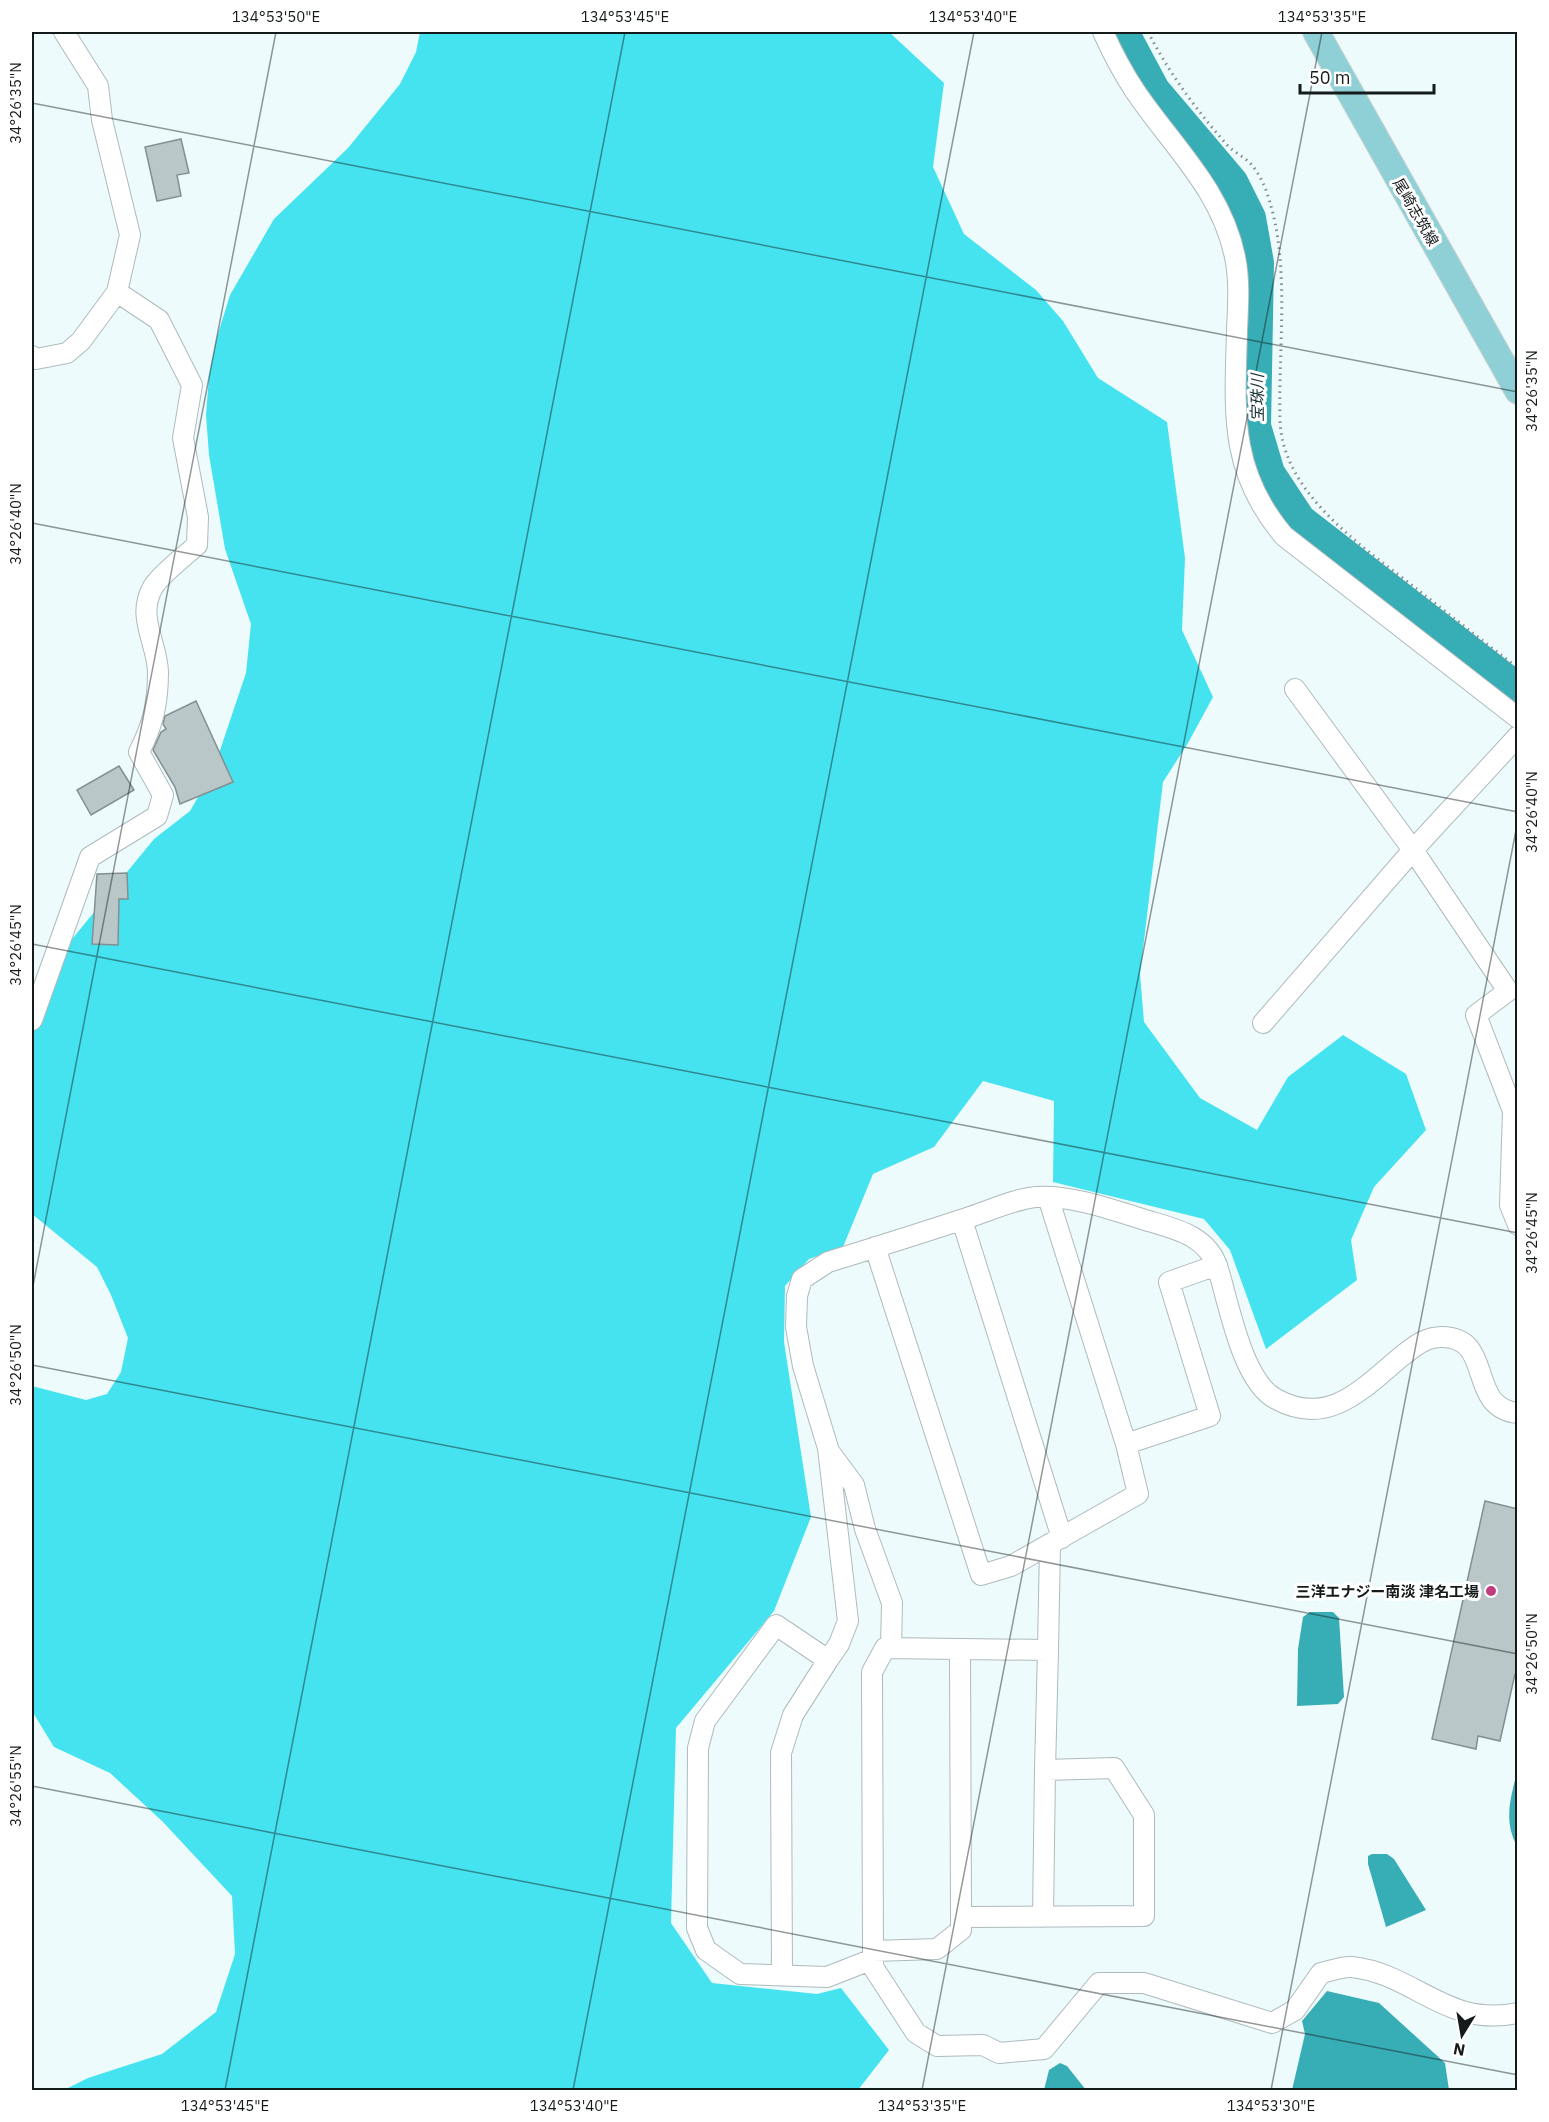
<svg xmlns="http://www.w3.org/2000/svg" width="1549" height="2122" font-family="'IBM Plex Sans','Noto Sans JP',sans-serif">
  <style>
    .green { fill: #45e3f0 }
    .water { fill: #37adb6 }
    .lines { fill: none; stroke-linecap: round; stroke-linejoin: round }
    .river { stroke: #37adb6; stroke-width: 32 }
    .building { fill: #bac7c8; stroke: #838f90; stroke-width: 1.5 }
    .minor-casing { stroke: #aebabc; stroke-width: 22 }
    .major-casing { stroke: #d5d6d6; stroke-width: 28 }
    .path { stroke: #828b8b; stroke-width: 3; stroke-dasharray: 1.5 4.5; stroke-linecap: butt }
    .minor { stroke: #fff; stroke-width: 20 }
    .major { stroke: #8ed0d5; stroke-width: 26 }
    .ticks { fill: none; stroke: #151a1a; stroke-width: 1.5; stroke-opacity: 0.45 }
    .poi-dot { fill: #c03b7f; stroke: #fff; stroke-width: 2 }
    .labels { text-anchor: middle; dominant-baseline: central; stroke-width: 6; stroke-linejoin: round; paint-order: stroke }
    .street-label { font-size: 15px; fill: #151a1a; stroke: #fff }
    .poi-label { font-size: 15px; font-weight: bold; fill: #151a1a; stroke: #fff; text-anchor: end }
    .water-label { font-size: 16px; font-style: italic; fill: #183133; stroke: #fff }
    .neatline { fill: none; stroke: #151a1a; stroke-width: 2 }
    .ticks-label { font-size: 15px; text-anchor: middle; fill: #151a1a }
  </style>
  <rect width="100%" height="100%" fill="#eefbfc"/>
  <path class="green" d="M420,32H889L944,83L933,167L964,234L1036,290L1063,321L1098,378L1167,422L1185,558L1182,630L1213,697L1188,743L1163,782L1140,974L1144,1022L1200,1098L1257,1130L1288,1077L1343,1035L1406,1074L1426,1130L1374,1187L1351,1240L1357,1280L1266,1349L1230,1250L1204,1219L1053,1182L1054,1101L983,1081L934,1147L873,1174L843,1247L809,1259L785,1286L784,1342L811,1517L774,1611L676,1728L671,1923L712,1983L817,1994L841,1988L889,2050L858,2090H64L88,2078L162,2054L216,2012L235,1954L232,1896L162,1821L110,1773L54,1747L32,1711V1386L86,1400L107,1394L121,1372L128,1338L111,1295L97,1267L32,1214V988L154,839L190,811L213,771L246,673L251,624L225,549L209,455L206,415L209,376L217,337L230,295L274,219L348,148L400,84L416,52Z"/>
  <path class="water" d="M1310,1612H1333L1339,1618L1344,1697L1338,1704L1297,1706L1298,1649L1303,1617Z
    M1517,1771V1846C1503,1820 1511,1798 1517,1771Z
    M1372,1854H1387L1394,1859L1426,1910L1386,1927L1368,1864V1856Z
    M1327,1991L1379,2003L1445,2063L1449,2090H1292L1305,2034L1302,2021Z
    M1060,2063L1067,2066L1086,2090H1044L1049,2070Z"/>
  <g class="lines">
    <path class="river" d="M1123,32L1154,90L1232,182L1250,218L1258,263L1255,426L1269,473L1300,520L1518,689"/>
  </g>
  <path class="building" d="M181,139L189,173L177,175L181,196L157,201L145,147Z
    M196,701L233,782L180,804L175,787L153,750L161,732L166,729L163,724L165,716Z
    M119,766L134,790L91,815L77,790Z
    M127,873L128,899H119L118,945L92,944L97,874Z
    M1485,1501L1518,1509V1674H1515L1500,1741L1478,1736L1476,1749L1432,1739Z"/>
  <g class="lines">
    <defs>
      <path id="minor" d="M1103,32C1112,52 1123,73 1135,91C1172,146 1221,189 1235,257C1240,281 1238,306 1237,330C1235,410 1228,470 1284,536L1518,718
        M32,356L36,359L67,353L81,341L117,292L130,235L102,120L98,86L64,32
        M1295,689L1413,850L1508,991L1476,1015L1513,1111L1510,1205L1518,1225
        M32,1020L90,857L157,816L163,795L139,752C153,725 158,703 158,672C157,641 136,617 153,587C161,574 185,556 197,545L198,517L183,438L192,385L159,320L117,292
        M1263,1023L1413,850L1518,736
        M1048,1197L1126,1444
        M962,1220L1062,1538
        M875,1247L981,1575L1011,1566L1138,1494L1126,1444L1210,1416L1169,1282L1217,1265
        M831,1454L854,1485L865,1529L892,1603L891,1647
        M960,1649L961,1917
        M1048,1650L1050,1545
        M1043,1917L1045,1770
        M873,1951L937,1949L961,1930V1917L1144,1916V1815L1114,1768L1045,1770L1048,1650L885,1648L872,1672L873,1951V1967L916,2033L937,2046L983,2045L999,2053L1044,2049L1099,1983H1144L1272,2023L1295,2010L1321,1973C1330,1971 1343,1966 1352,1967C1415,1974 1446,2028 1518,2013
        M873,1959L827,1977L740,1974L706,1950L697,1928L698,1748L705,1721L776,1625L828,1660L839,1644L848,1621L828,1448L803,1366L796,1327L797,1296L802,1279L828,1262C874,1248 921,1233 967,1218C989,1211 1014,1199 1036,1197C1071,1194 1119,1212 1152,1222C1180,1230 1209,1238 1218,1269C1229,1304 1242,1381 1276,1399C1329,1428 1363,1388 1402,1356C1415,1346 1425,1337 1442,1337C1495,1337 1466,1408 1518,1413
        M782,1976L781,1753L793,1715L828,1660"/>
      <path id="major" d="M1316,32L1518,391"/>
    </defs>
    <use href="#minor" class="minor-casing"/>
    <use href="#major" class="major-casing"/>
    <path class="path" d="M1148,32C1169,73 1197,111 1228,146C1235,153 1243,156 1250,163C1259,172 1267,190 1270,203C1290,267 1278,353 1280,419C1281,494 1366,549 1418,590C1451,616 1484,642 1518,668"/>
    <use href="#minor" class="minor"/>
    <use href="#major" class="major"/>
  </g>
  <path class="ticks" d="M32,103L1518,392M32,523L1518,812M32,944L1518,1233M32,1291L276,32M32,1365L1518,1654M32,1786L1518,2075M225,2090L625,32M573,2090L974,32M922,2090L1322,32M1271,2090L1518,820"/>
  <circle class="poi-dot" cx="1491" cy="1591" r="6"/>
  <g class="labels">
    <g class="street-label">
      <text transform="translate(1416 212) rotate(60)">尾崎志筑線</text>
    </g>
    <g class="poi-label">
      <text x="1479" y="1591">三洋エナジー南淡 津名工場</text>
    </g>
    <g class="water-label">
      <text transform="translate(1257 398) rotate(-90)">宝珠川</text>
    </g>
  </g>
  <rect width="1549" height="2122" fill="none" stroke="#ffffff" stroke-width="66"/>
  <g transform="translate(1462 2035) rotate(191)" stroke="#ffffff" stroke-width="4.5" paint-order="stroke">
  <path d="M0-4.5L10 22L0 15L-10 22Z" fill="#151a1a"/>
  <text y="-9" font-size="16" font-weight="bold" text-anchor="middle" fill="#151a1a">N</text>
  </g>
  <path d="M1300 84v9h134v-9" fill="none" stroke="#151a1a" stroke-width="3"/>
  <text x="1309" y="84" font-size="18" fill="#151a1a" stroke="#ffffff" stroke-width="4.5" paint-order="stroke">50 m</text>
  <rect x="33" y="33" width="1483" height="2056" class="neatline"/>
  <g class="ticks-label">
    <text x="276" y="22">134°53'50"E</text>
    <text x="625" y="22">134°53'45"E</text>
    <text x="973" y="22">134°53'40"E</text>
    <text x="1322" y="22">134°53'35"E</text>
    <text transform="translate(16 103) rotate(-90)" y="5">34°26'35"N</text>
    <text transform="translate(1532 391) rotate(-90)" y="5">34°26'35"N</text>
    <text transform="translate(16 524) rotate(-90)" y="5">34°26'40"N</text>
    <text transform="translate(1532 812) rotate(-90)" y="5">34°26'40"N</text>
    <text transform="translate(16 945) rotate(-90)" y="5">34°26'45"N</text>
    <text transform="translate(1532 1233) rotate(-90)" y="5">34°26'45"N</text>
    <text transform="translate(16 1365) rotate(-90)" y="5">34°26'50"N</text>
    <text transform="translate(1532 1654) rotate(-90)" y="5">34°26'50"N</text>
    <text transform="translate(16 1786) rotate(-90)" y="5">34°26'55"N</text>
    <text x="225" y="2111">134°53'45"E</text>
    <text x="574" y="2111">134°53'40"E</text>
    <text x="922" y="2111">134°53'35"E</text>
    <text x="1271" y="2111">134°53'30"E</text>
  </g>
</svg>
